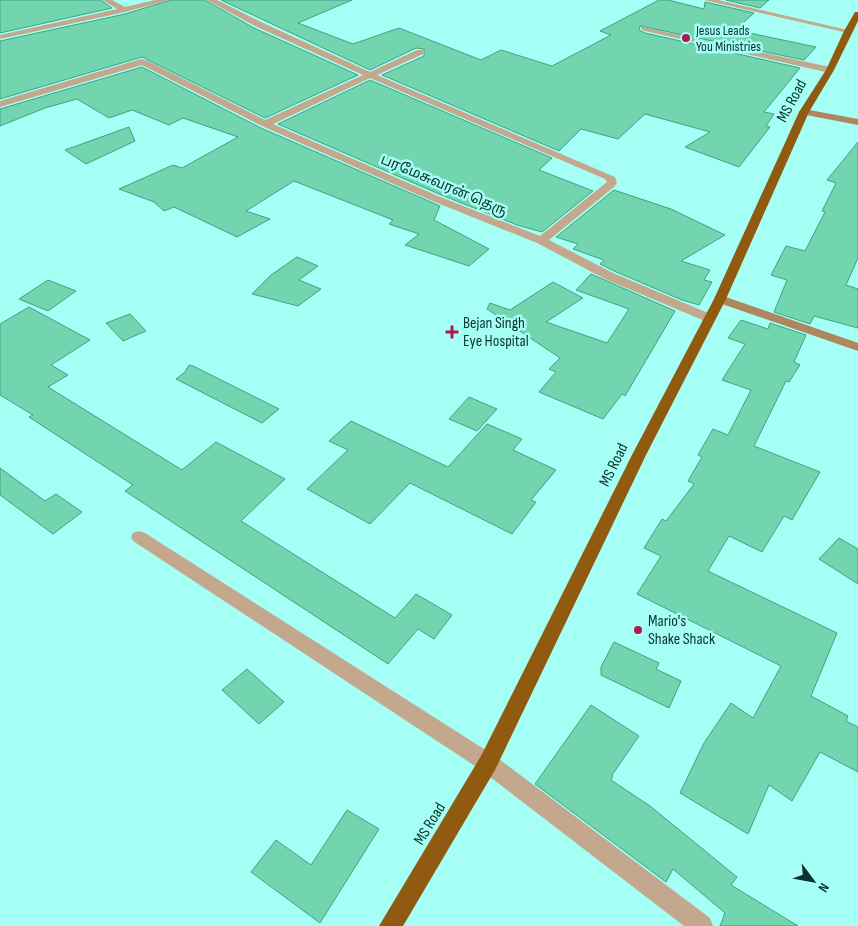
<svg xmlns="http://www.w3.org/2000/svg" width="858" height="926" font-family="'Sofia Sans Condensed','Noto Sans Tamil',sans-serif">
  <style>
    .building { fill: #72d5b0; stroke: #3da381 }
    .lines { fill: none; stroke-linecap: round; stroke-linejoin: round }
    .street { fill: #c3a88d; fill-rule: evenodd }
    .secondary { fill: #ae875f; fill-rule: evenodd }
    .highway { fill: #905a10; fill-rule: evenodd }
    .poi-dot { fill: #ac1a4d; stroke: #a5fff5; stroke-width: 2 }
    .labels { text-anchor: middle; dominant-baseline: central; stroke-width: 5; stroke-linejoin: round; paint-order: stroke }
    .far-poi-label { font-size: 14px; fill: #0b322f; stroke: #a5fff5; text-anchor: start }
    .far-street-label { font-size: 14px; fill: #0b322f; stroke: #a5fff5 }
    .street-label { font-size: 16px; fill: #0b322f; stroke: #a5fff5 }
    .poi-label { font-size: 16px; fill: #0b322f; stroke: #a5fff5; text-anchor: start }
  </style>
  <rect width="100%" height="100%" fill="#a5fff5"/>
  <path class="building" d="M0,0H101L112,8L0,33Z
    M171,0H205L254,28L358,75L265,118L142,57L0,99V41L125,14Z
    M221,0H352L298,23L353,44L399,28L481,60L501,50L552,66L611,35L600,31L659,0H668L704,9L705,2L754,13L735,30L816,47L804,60L640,26L639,30L645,33L800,68L764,112L774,114L766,126L770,127L739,167L685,147L710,132L645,114L618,139L581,129L559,151L382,75L424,56V49L416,48L370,70Z
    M726,0H769L760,8Z
    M142,67L261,128L440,206L434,220L489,249L469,266L405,245L419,234L389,224L393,220L294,181L246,211L270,219L237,237L174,207L164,211L154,202L119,189L173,165L182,168L238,137L183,118L169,125L132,110L109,118L77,99L45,108L0,126V109Z
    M370,80L552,158L539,170L593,191L542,232L517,225L439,194L278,124Z
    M129,127L135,141L86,164L65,150Z
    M858,142V258L846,285L858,289V328L814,316L810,324L774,312L787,280L771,275L786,246L805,251L825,212L822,211L836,183L827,180Z
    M614,190L671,209L725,235L681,261L710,270L704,280L712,282L699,305L682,300L614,271L600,264L604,260L573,249L578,244L556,237Z
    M297,257L318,266L299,280L321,289L298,306L252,294L271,275Z
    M591,274L675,311L625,396L622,394L603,419L539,392L556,372L549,369L560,358L487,309L490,303L510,310L553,282L583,298L546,322L607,343L629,309L576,290Z
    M48,280L76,291L48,311L19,299Z
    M29,307L90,340L51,365L68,375L48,387L182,470L216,442L285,479L241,521L395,618L416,594L452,615L434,639L418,629L388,664L125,491L133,485L29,417L33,415L0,395V324Z
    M130,314L146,331L123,341L106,323Z
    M741,320L768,329L770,323L806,335L794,362L800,365L789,382L786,381L754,446L820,472L792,520L784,516L762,552L729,536L708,571L837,633L811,696L848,716L846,721L858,727V772L820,752L792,801L769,785L748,834L680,793L704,743L731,703L753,718L781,666L637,594L661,556L644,548L662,519L666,521L694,484L688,481L702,457L698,455L713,429L728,435L751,390L722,380L745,344L728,338Z
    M189,365L193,366L279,409L262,423L176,379L185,372Z
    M469,397L497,409L477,431L449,419Z
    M351,421L448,467L487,424L522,439L513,450L556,470L531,500L536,502L512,534L410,483L370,524L307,489L348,450L329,441Z
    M0,468L45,501L56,494L82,512L53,534L0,495Z
    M839,538L858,549V584L819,559Z
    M614,642L659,663L656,669L681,681L669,708L601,675V667Z
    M247,669L284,702L259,724L222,690Z
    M591,705L639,736L612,775L613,776L611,780L650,806L737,877L731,885L798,926H720L725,913L673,869L666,882L535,784Z
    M347,810L379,829L320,923L251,872L276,840L311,865Z"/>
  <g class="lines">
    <path class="street" d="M103,0H112L125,7L155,0H169L125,12L0,39V35L117,9Z
      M207,0H217L261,22L370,72L417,50H423V54L377,75L615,177L617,183L614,187L549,240L613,273L713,315L715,318L713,321H705L605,279L537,243L430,200L262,126L142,65L0,107V101L141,59L148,61L265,120L363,75L255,26ZM370,78L605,179L607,182L540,236L438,196L273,124Z
      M704,0H718L852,31L848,33Z
      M642,27L830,67L834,70L830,73L645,31L641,29Z
      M139,531L145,533L495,756L710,918L713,926H684L481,770L133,541L131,537L133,533Z"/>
    <path class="secondary" d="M804,109L858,119V125L801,114L799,112Z
      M720,295L858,343V351L716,302L714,299L716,296Z"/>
    <path class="highway" d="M855,12H858V21L834,70L809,112L726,299L646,455L495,770L403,926H379L481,756L632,455L714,299L799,112L826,70L844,31Z"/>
  </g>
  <g class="poi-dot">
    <circle cx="686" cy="38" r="5"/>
    <path d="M449.5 324.5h5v5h5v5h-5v5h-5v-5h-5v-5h5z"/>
    <circle cx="638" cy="630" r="5"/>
  </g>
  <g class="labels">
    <g class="far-poi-label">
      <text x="696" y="30">Jesus Leads<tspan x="696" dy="16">You Ministries</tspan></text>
    </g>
    <g class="far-street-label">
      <text transform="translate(444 185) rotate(23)">பரமேசுவரன் தெரு</text>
    </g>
    <g class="street-label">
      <text transform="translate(792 101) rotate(-62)">MS Road</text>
      <text transform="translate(614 465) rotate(-64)">MS Road</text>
      <text transform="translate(430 824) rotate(-59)">MS Road</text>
    </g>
    <g class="poi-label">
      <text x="463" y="323">Bejan Singh<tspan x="463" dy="18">Eye Hospital</tspan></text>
      <text x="648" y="621">Mario's<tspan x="648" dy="18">Shake Shack</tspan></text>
    </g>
  </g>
  <g transform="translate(813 881) rotate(122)" stroke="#a5fff5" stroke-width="4" paint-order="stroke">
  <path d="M0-4L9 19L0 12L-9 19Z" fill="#0b322f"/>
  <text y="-8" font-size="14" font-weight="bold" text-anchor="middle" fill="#0b322f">N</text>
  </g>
</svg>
